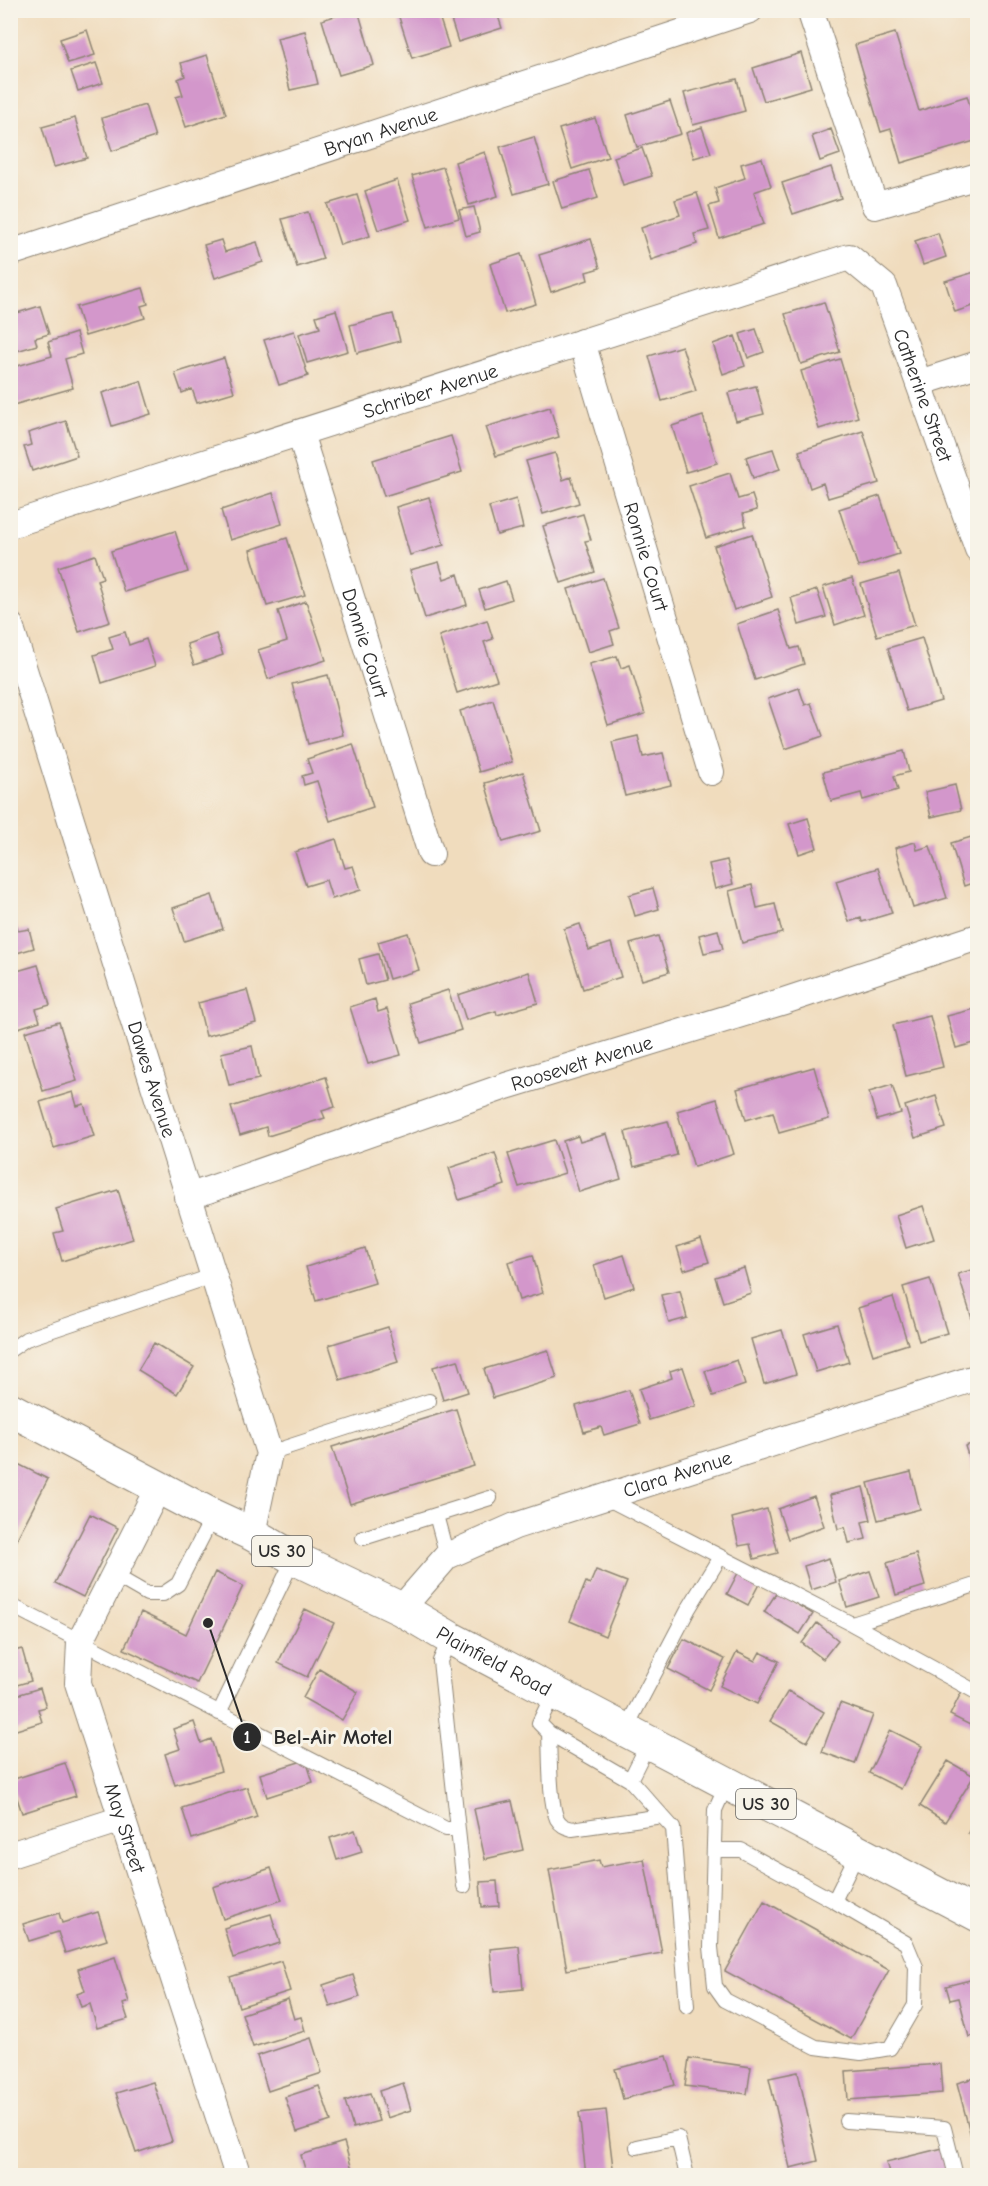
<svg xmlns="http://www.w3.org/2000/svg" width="988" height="2186" font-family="'Comic Neue',sans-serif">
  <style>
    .building { fill: #d397cb }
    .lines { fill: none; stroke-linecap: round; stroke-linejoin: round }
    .lane-casing { stroke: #8e8474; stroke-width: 16 }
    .street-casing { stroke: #8e8474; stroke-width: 28 }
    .primary-casing { stroke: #8e8474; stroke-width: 35 }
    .lane { stroke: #fff; stroke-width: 14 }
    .street { stroke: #fff; stroke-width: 26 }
    .primary { stroke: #fff; stroke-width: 33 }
    .labels { text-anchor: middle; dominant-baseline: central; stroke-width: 6; stroke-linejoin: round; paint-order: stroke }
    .shield { fill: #f7f3e8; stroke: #686764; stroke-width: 1.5 }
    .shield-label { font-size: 18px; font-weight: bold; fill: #2b2b2b }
    .street-label { font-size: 20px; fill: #2b2b2b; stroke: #f7f3e8 }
    .leader { fill: none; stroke: #2b2b2b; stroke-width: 2 }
    .callout-dot { fill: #2b2b2b; stroke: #f7f3e8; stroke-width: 2 }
    .mark-label { font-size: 18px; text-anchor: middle; font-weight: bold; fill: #fff }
    .callout-label { font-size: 21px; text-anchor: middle; font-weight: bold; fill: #2b2b2b; stroke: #f7f3e8; stroke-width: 6; stroke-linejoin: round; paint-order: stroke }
  </style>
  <rect width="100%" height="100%" fill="#f7f3e8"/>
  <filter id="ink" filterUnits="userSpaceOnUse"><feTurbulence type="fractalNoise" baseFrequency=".0167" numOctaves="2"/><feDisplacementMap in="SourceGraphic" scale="12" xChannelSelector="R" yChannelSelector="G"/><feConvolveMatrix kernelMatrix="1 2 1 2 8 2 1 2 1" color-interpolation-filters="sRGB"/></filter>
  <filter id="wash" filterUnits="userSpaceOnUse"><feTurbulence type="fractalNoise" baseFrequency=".008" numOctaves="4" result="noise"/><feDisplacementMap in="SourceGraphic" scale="24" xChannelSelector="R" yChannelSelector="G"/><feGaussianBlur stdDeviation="1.35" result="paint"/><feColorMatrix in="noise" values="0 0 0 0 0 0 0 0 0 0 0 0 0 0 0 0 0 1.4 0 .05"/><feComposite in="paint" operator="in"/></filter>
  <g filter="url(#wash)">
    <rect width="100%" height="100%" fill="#f0dcbd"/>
    <g id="blocks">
      <path class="building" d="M354,10H358L374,65L339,75L322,20Z
        M410,10H437L449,47L412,58L398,14Z
        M448,10H496L502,28L458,42Z
        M87,30L95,55L68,63L60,39Z
        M305,31L318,84L290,90L277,38Z
        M895,33L919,111L967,96L978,132V140L901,163L891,129L881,132L855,45Z
        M801,53L811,87L764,101L753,68Z
        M207,55L226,114L186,127L176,97L183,95L178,79L185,76L181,63Z
        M96,63L103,83L78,91L71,71Z
        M737,79L745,111L693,125L684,93Z
        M670,101L681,134L637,147L627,115Z
        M145,105L155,137L112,151L102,118Z
        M75,118L87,158L54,167L42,127Z
        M595,118L608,157L572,169L559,129Z
        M702,127L711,153L694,158L686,133Z
        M831,129L840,154L820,161L812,136Z
        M534,137L548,184L514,194L500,147Z
        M642,148L652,176L623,185L614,157Z
        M485,152L498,196L469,205L455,162Z
        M762,158L771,186L754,192L764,224L719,238L709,206L719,203L715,188L745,178L741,164Z
        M443,167L459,218L428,227L412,176Z
        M831,167L841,198L793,214L782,183Z
        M589,170L598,198L562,209L553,181Z
        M397,180L410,220L378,230L365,191Z
        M697,193L709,230L694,234L697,244L651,260L641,228L680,215L675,200Z
        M357,195L370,236L340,245L327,204Z
        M474,207L480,232L466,236L459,210Z
        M308,212L323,259L297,267L282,219Z
        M938,233L946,257L923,265L915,241Z
        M591,239L600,268L586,272L588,280L551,292L539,255Z
        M221,240L225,252L257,242L263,262L215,278L204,245Z
        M521,254L536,304L505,313L490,264Z
        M978,271V304L955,312L945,281Z
        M143,288L148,304L141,306L145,318L85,336L76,307Z
        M14,301L17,313L40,306L49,334L35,338L37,345L10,353V302Z
        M824,302L840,352L801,364L785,314Z
        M336,310L348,351L307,363L299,334L320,328L316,316Z
        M393,314L400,341L357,353L350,325Z
        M756,329L764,352L748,358L740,334Z
        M294,331L308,376L279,385L264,340Z
        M76,333L82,354L65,359L73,388L10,406V368L52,356L48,342Z
        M735,336L745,366L723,374L713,344Z
        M682,346L696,391L662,401L649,356Z
        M224,358L234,392L197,403L192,389L182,393L175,373Z
        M840,359L858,417L819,429L801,371Z
        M141,381L151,414L112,426L102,393Z
        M756,386L764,414L736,421L728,393Z
        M550,407L559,437L496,456L486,427Z
        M703,416L717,463L686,472L672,426Z
        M66,421L77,456L32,471L24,447L31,445L28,433Z
        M863,431L879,483L828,498L823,483L810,488L799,451Z
        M451,436L462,472L384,496L373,460Z
        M773,449L780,469L753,478L746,457Z
        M555,453L563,480L571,477L579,503L543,514L526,461Z
        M730,473L738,499L752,495L757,510L743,514L746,526L706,538L689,486Z
        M273,493L282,524L230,540L221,510Z
        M880,496L899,554L858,567L839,509Z
        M429,497L444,545L410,555L396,507Z
        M516,499L523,528L497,535L489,507Z
        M583,514L591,540L585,541L595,572L561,583L543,526Z
        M175,531L188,572L124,592L111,551Z
        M752,534L772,597L734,610L714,546Z
        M287,538L305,595L267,606L250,550Z
        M95,555L103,578L97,580L110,622L79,632L58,567Z
        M439,562L444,579L458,574L467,605L425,618L410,570Z
        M899,573L915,625L877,636L861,584Z
        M603,578L619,628L610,631L614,644L588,652L568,589Z
        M852,578L864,615L835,625L823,587Z
        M506,581L512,599L485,608L479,590Z
        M817,590L826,617L799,625L791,598Z
        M306,601L326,660L268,679L258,650L287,641L278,611Z
        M778,610L791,649L799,647L804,664L755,680L737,624Z
        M487,620L493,639L484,642L497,680L457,693L439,636Z
        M125,632L129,645L146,639L155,666L102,683L94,655L113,649L109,637Z
        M216,634L223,655L194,665L187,644Z
        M922,638L941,701L907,711L888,648Z
        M617,656L621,668L630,665L645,714L608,725L589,664Z
        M328,675L343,735L308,744L292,684Z
        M799,688L805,705L811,703L823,736L785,749L768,699Z
        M493,700L512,762L479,772L460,711Z
        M638,736L643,757L663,753L671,785L625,796L612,742Z
        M353,744L373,807L330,821L317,781L304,785L302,776L312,773L307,759Z
        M904,751L909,772L894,776L898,790L863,800L861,793L831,801L823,772Z
        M523,772L541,831L503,842L485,783Z
        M955,785L961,810L931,817L925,792Z
        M808,818L817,848L799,854L789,824Z
        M978,835V881L964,886L951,843Z
        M336,839L345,868L353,866L361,890L332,899L326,880L306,886L295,852Z
        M915,842L917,850L930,846L947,898L913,908L895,848Z
        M727,860L733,884L715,889L709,864Z
        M878,868L892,913L862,922L861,918L849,922L836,881Z
        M752,885L757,908L775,904L782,933L742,943L729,891Z
        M653,888L659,909L635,916L629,895Z
        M212,895L223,929L184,941L173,908Z
        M12,908L18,931L29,929L34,948L10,955V909Z
        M580,924L589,950L611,943L621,977L583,989L564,929Z
        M718,930L723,949L704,953L699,935Z
        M408,933L419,970L389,979L378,942Z
        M658,936L669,972L642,980L630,944Z
        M378,954L385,980L366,985L359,959Z
        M38,965L50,1005L36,1009L40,1021L12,1030L10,973Z
        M529,972L538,1003L497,1015L496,1011L466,1020L458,995Z
        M247,990L256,1023L206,1036L198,1003Z
        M448,990L461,1030L421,1043L408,1003Z
        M375,999L378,1012L387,1009L401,1055L368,1064L350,1007Z
        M978,1008V1042L956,1048L947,1016Z
        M930,1016L943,1067L906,1076L893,1025Z
        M59,1022L77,1081L43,1091L25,1032Z
        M252,1046L259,1079L229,1085L221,1053Z
        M814,1067L829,1119L779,1133L773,1112L746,1120L737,1089Z
        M326,1077L335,1107L322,1111L325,1118L268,1136L266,1127L240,1135L231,1107Z
        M892,1085L901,1113L877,1120L869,1092Z
        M73,1092L77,1106L84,1104L94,1136L54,1148L40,1102Z
        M936,1096L946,1128L915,1138L905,1106Z
        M717,1099L734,1154L694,1167L677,1111Z
        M668,1121L677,1155L634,1167L625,1132Z
        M607,1134L621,1179L579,1192L563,1141L578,1136L580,1142Z
        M554,1140L565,1173L519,1187L508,1154Z
        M495,1153L505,1185L459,1200L449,1168Z
        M118,1190L133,1239L62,1261L54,1233L63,1231L56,1209Z
        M923,1206L934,1239L906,1248L896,1215Z
        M701,1239L709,1262L684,1270L677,1247Z
        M365,1248L375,1283L316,1301L306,1267Z
        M533,1255L543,1293L519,1300L508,1262Z
        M624,1255L634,1287L604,1297L594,1265Z
        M744,1268L751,1293L723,1302L715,1277Z
        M978,1268V1321L973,1322L958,1274Z
        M930,1279L947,1333L919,1341L903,1287Z
        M680,1291L687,1318L669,1323L661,1295Z
        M893,1297L908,1344L873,1355L858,1308Z
        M837,1324L849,1362L816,1372L804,1334Z
        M388,1327L398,1362L340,1380L329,1345Z
        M782,1330L796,1374L764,1384L751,1339Z
        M154,1343L194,1367L177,1394L138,1370Z
        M548,1350L557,1378L493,1398L484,1369Z
        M458,1360L468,1392L443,1400L433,1367Z
        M737,1360L745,1385L713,1396L705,1371Z
        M683,1367L696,1406L649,1420L639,1389L672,1378L670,1371Z
        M629,1390L640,1424L604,1435L601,1427L584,1432L576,1406Z
        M456,1409L474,1466L350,1504L332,1447Z
        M978,1442V1483H977L965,1446Z
        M10,1460L48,1479L10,1552Z
        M911,1472L920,1509L878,1520L868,1483Z
        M863,1487L871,1520L862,1522L866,1539L849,1543L845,1527L838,1529L830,1495Z
        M814,1496L824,1526L788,1539L778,1509Z
        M767,1509L778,1553L754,1559L750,1544L739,1546L732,1518Z
        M90,1514L118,1528L83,1597L55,1583Z
        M916,1554L925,1586L896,1595L887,1563Z
        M829,1558L836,1582L811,1590L804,1566Z
        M596,1570L627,1582L605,1636L570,1621L586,1582L590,1584Z
        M870,1571L879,1597L847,1607L839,1581Z
        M215,1572L243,1586L197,1683L124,1649L141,1612L186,1634Z
        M738,1573L759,1584L748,1605L727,1594Z
        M777,1592L813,1614L800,1634L764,1612Z
        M305,1609L334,1623L307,1677L278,1663Z
        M817,1623L838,1640L823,1659L802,1643Z
        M684,1639L725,1659L709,1690L668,1669Z
        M22,1649L31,1681L10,1687V1652Z
        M737,1652L755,1661L760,1652L779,1661L757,1704L720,1686Z
        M319,1669L358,1692L342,1720L303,1698Z
        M40,1688L46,1707L38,1709L42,1722L10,1732V1697Z
        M788,1691L824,1712L807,1742L770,1721Z
        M962,1691L978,1699V1721L974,1727L950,1715Z
        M840,1703L873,1715L855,1764L822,1752Z
        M194,1722L201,1743L211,1739L221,1771L175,1785L165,1754L180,1749L173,1729Z
        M890,1730L922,1746L901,1789L869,1773Z
        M306,1760L313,1782L267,1797L260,1774Z
        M948,1761L974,1776L945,1822L920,1806Z
        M65,1763L76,1796L22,1813L11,1780Z
        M247,1787L257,1817L192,1839L182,1808Z
        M512,1801L523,1850L485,1859L474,1809Z
        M978,1814V1838L968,1833Z
        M355,1830L362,1852L337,1860L330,1838Z
        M644,1859L662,1953L567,1970L549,1870L599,1860L601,1867Z
        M271,1868L282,1900L223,1919L213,1887Z
        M497,1881L499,1906L482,1907L480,1882Z
        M764,1901L889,1970L851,2039L725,1971Z
        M98,1912L107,1940L65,1953L58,1932L29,1941L23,1924L59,1913L62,1923Z
        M271,1914L280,1943L233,1958L224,1928Z
        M519,1946L523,1989L494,1992L490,1949Z
        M115,1957L129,2002L123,2004L128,2019L97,2028L90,2004L81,2007L77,1994L85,1991L78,1969Z
        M281,1961L290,1991L239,2007L230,1977Z
        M353,1975L360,1997L330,2007L323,1985Z
        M978,1978V2035L969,2037L959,1998L950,2000L946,1986Z
        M288,1999L294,2019L301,2017L305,2031L253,2047L242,2014Z
        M311,2038L322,2073L268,2091L257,2056Z
        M667,2056L675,2085L623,2099L615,2069Z
        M689,2058L751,2067L747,2094L685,2086Z
        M940,2064L942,2093L848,2100L846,2071Z
        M798,2072L818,2161L790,2168L769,2078Z
        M978,2077V2138L972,2140L957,2083Z
        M153,2082L172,2141L136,2153L116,2093Z
        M403,2083L411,2110L387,2118L379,2091Z
        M319,2086L331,2121L297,2132L285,2097Z
        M370,2093L379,2121L353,2128L345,2101Z
        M606,2110L614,2176H586L579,2113Z
        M344,2142L354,2176H307L301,2155Z
        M947,2147L954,2176H890L886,2162Z
        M865,2171L866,2176H850V2175Z"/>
    </g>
  </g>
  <g filter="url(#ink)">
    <use href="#blocks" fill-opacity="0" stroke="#8e8474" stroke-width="1.5"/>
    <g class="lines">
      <defs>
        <path id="lane" d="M10,1350L26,1339L212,1276
          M269,1453L429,1401
          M606,1498L852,1624L978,1584
          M436,1515L447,1556
          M363,1538L490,1498
          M114,1575L147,1594H163L178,1584L213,1516
          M10,1605L446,1829H458
          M852,1624L978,1693
          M450,1638L440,1661L464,1886
          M554,1692L539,1723L549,1733L630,1780
          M219,1713L294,1558
          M625,1730L689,1608L720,1557
          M549,1733C550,1754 549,1802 557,1819C561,1826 566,1827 572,1829L662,1816
          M649,1742L630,1780L673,1828L687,2006
          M727,1783L715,1810L711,1947L715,1986L725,2000L816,2047L861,2053L890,2048L915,2005L916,1967L906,1943L834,1901L858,1852
          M714,1850H741L834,1901
          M846,2121L944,2128L956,2176
          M637,2147L678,2138L687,2176"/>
        <g id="street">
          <path d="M810,10L875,206L978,176"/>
          <path id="s1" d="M10,253L750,10"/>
          <path id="s2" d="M582,342L711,772"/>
          <path d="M919,383L978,364"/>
          <path id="s3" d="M300,433L431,854"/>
          <path id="s4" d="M10,525L849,257L884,286L978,549"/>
          <path id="s5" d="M10,625L269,1453L252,1534"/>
          <path id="s6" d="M188,1197L506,1086L784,1001L978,937"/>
          <path id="s7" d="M158,1488L80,1642L78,1683L238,2176"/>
          <path id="s8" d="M401,1609L447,1556L515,1526L978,1377"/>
          <path d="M10,1855L122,1819"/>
        </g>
        <g id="primary">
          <path id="s9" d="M10,1409L213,1516L252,1534L294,1558L401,1609L450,1638L978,1915"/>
        </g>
      </defs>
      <use href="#lane" class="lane-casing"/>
      <use href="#street" class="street-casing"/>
      <use href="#primary" class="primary-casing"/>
      <use href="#lane" class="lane"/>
      <use href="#street" class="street"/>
      <use href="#primary" class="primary"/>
    </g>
  </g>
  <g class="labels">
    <g class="shield">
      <rect x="252" y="1536" width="60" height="30" rx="4.5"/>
      <rect x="736" y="1789" width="60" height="30" rx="4.5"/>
    </g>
    <g class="shield-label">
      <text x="282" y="1551">US 30</text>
      <text x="766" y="1804">US 30</text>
    </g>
    <g class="street-label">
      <text stroke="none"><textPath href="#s1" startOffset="390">Bryan Avenue</textPath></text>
      <text stroke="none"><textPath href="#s4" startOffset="441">Schriber Avenue</textPath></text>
      <text stroke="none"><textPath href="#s4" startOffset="1042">Catherine Street</textPath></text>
      <text stroke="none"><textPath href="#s2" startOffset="224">Ronnie Court</textPath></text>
      <text stroke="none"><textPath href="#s3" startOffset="220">Donnie Court</textPath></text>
      <text stroke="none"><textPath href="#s6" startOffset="416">Roosevelt Avenue</textPath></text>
      <text stroke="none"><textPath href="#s5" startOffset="476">Dawes Avenue</textPath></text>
      <text stroke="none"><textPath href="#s8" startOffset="315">Clara Avenue</textPath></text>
      <text stroke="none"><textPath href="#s9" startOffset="546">Plainfield Road</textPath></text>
      <text stroke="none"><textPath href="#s7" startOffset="366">May Street</textPath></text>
    </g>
  </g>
  <path class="leader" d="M208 1623L247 1737"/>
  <g class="callout-dot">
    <circle cx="208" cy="1623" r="6"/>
    <circle cx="247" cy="1737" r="15"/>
  </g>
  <g class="mark-label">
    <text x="247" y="1743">1</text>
  </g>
  <g class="callout-label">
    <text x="333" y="1744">Bel-Air Motel</text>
  </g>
  <rect width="988" height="2186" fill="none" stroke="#f7f3e8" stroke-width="36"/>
</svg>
